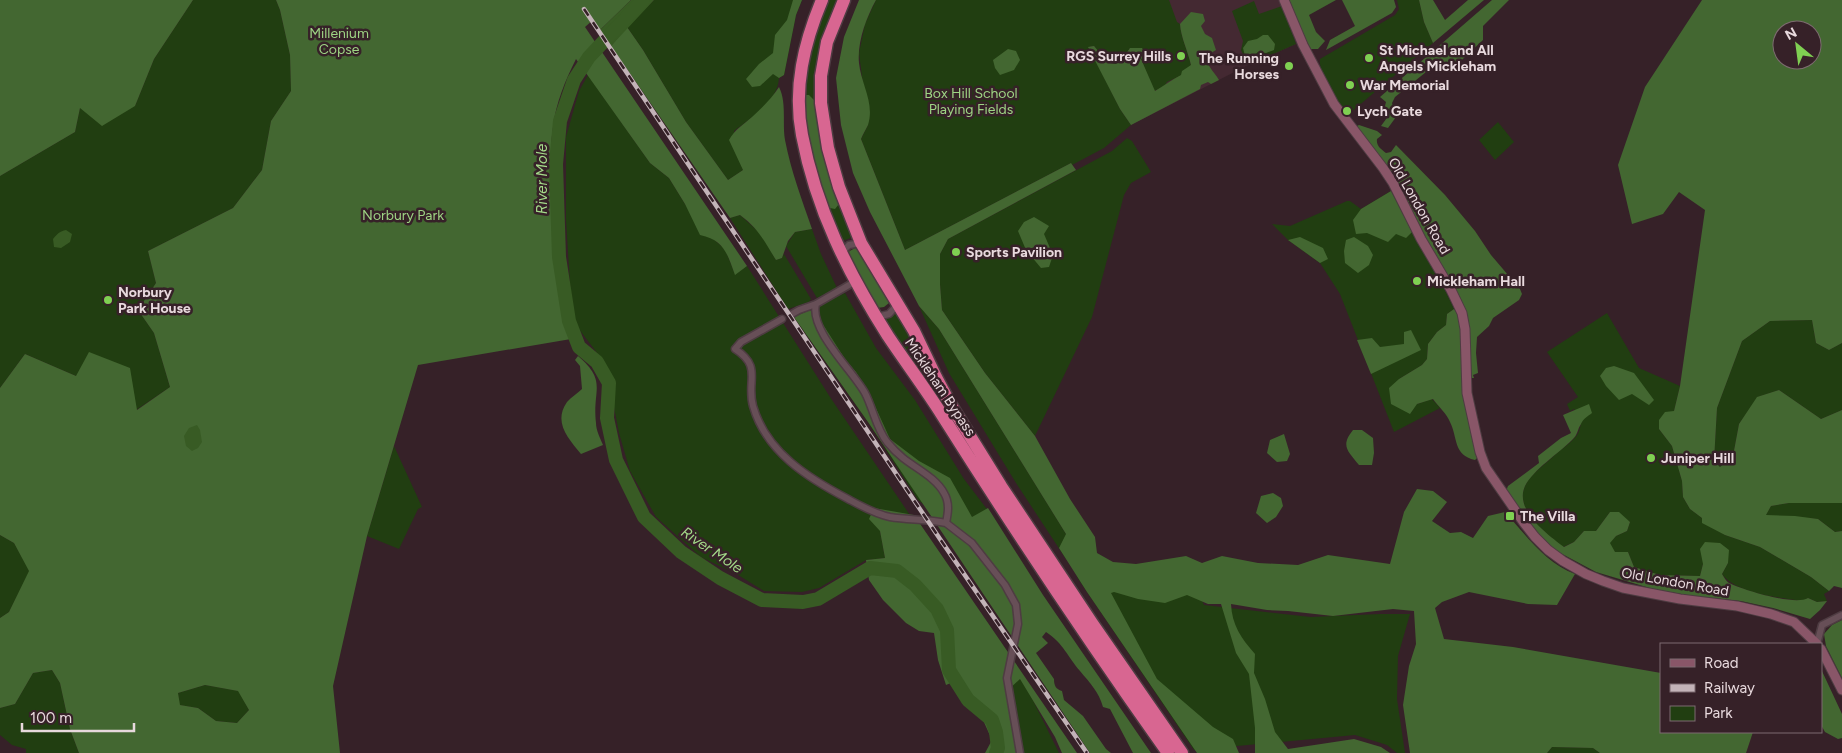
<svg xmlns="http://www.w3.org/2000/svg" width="1842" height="753" font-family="Figtree,sans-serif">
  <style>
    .built { fill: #442932 }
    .green { fill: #213e11 }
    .forest { fill: #436731; fill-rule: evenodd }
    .water { fill: #385b24 }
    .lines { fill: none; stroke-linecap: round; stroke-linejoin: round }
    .river { stroke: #385b24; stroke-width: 14 }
    .street-casing { stroke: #4e3c42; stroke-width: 9 }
    .secondary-casing { stroke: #4e3c42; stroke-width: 11 }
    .highway-casing { stroke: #4e3c42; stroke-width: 15 }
    .street { stroke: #674f57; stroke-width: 6 }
    .secondary { stroke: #895668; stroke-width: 9 }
    .highway { stroke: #d86691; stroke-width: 12 }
    .rail-casing { stroke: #c3b3b8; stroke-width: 4.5 }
    .rail { stroke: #362128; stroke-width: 2.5; stroke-dasharray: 8; stroke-linecap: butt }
    .poi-dot { fill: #7fd052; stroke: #362128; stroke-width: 2 }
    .labels { text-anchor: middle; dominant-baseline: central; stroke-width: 5; stroke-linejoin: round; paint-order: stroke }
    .park-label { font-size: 14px; fill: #9ed484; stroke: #362128 }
    .poi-label { font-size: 14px; font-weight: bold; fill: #e8d9dd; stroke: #362128; text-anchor: start }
    .street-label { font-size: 14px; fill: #e8d9dd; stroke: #362128 }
    .water-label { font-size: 15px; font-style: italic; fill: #a4da89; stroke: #362128 }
  </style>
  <rect width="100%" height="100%" fill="#362128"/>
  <path class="built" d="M1065,0H1280L1296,44L1248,65L1131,125Z"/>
  <path class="green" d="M193,0H276L280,10L290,55L291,91L271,121L262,170L233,208L148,251L156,283L138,310L154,333L170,387L136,410L76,376L25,354L0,388V176L75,132L80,108L135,106L154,59Z
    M654,0H802L796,15L784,75L779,78C778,101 751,118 734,131L743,170L728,180L686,122L643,50L627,27Z
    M826,0H840L818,100L855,234C850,239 846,241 839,240L824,201L804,95V74Z
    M876,0H1169L1177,22L1180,24C1181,38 1188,51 1191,65L1182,75L1167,82L1164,87L1154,91L1141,59L1130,48L1124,57L1116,64L1108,63L1094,46L1089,47L1120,109L1131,125L1104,148L1072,165L1071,163L905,250L861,139L868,125L859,53L865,24Z
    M1397,0H1419L1424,22L1433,43L1350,113L1345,114C1336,104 1318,72 1320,59L1395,15L1399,9Z
    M1254,1L1259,14L1282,6L1296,44L1248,65L1241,50L1243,41L1232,11Z
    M588,75L650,163L669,178L685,204L711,237L725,249L735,274L747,266L830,397L916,524L880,531L885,558L866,560L819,588L802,592L764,591L738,575L701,557L656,517L630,471L619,433L614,407V385L604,362L575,324L570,284L566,219V137L579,91Z
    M1498,122L1514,142L1495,160L1479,140Z
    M1127,138L1132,141L1151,172L1131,183L1124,195L1092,317L1035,436L985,373L942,310L940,284V254L948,239L1112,151Z
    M1391,191L1420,247L1444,288L1454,309L1447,314L1446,325L1437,332L1428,344L1427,359L1422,365L1399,379L1417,404L1432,399L1440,408L1394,432L1340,294L1320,263L1288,240L1272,224L1290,226L1347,201H1350L1361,209Z
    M740,215L761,234L776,260L782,258L784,254L811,299L809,302L788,309L730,218Z
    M812,229L821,254L837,288L817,298L786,246L795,232Z
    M845,293L876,348L915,400L964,479L996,521L989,556L918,500L868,422L794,317Z
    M919,306L939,329L1066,534V559L1016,483L949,373Z
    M896,313L899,314L1004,500L885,323L886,319Z
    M1607,313L1639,368L1680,386L1674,411L1659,429L1672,446L1682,481L1683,497L1690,509L1725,535L1760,547L1811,577L1829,591L1824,594L1827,601L1817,602L1808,598L1803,601C1780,598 1735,593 1722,574L1728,563L1703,564L1700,576L1660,575L1634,567L1628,552H1614L1609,543L1616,536L1627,531L1630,522L1610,512L1596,531H1584L1574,542L1563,547C1547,534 1514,510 1525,486C1530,474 1547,463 1557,453C1563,448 1572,442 1577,435C1580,431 1580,425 1582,421L1574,409L1570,411L1567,404L1578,397L1547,352Z
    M1812,320L1816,343L1829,350L1842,343V410L1821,419L1779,390L1758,397L1739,424L1733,456L1720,467L1714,461L1717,408L1742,341L1770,321Z
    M394,446L422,507L418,509L399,549L367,536Z
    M1789,503H1842V531L1835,532L1818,519L1765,516L1771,506Z
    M0,535L14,543L30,571L9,612L0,618Z
    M1188,570L1204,605L1311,617L1380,614H1410L1398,656L1397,699L1405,753H1397L1387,745L1355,735L1194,750L1077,577Z
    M1007,659L1025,684L1059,753H1004L994,715L976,695Z
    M52,670L60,683L70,729L79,753H26V749L12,745L0,735V708L15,704L33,673Z
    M205,685L239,691L249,710L237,723L216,721L198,708L179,705L178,693Z
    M1552,747L1593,748L1600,753H1547Z"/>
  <path class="forest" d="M0,0H193L154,59L135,106L102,126L80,108L75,132L0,176Z
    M276,0H631L600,30L593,20L585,27L747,266L735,275C727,253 724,240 700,235L685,204L669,178L650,163L576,59C565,81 556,103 553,127C549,155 551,184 552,211C555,255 559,297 571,339L418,365L367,536L333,686L340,753H79L70,729L60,683L52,670L33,673L15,704L0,708V618L9,612L29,571L14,543L0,535V388L25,354L76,376L89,352L130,368L137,410L170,387L154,333L138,310L156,283L148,251L233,208L262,170L271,121L291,91L290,55L280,10ZM205,685L238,691L249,710L237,723L216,721L198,708L180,705L178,693Z
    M793,0H802L796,15L784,75L779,78L773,74L760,86L752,87L746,79L759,64L773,53L775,35L787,20Z
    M859,0H876C866,18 857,43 859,63C861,84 875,103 868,125C866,129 863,134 861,139L905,250L1071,163L1076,170L948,239L940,254V284L942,310L985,373L1035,436L1070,499L1095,537L1097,553L1113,562L1136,564L1186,556L1202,563L1222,556L1258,563L1298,565L1328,555L1390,564L1404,512L1417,489L1433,491L1447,502L1432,521L1450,533L1461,532L1473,538L1488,516L1505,512C1526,535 1545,563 1575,574L1557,605L1528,604L1469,592L1442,602L1435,608L1444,639L1513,647L1661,673V732H1753L1746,753H1600L1593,748L1552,747L1547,753H1410L1403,705L1409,666L1416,644L1414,611L1393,609L1333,616L1288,611L1267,610L1231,604C1232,625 1241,638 1255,654L1254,673L1265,699L1275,732L1288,749L1354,739L1381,747L1390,753H1255V728L1249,674L1236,653L1221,604H1208L1187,595L1165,603L1138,599L1114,592L1111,593L1157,679L1213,727L1233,739L1239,753H1197L1087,592L1059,548L1066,534L939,329L919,306L870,212L853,173L841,125L836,78L844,37Z
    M1289,0H1336L1309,15L1316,32L1325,41L1318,49H1311L1301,31Z
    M1342,0H1394L1396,7L1392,13L1326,50L1330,40L1355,26Z
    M1419,0H1433L1445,20L1468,0H1484L1433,43L1424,22Z
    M1492,0H1509L1483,26V40L1449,72L1443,73L1436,64L1395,97L1392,103L1396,117L1388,128L1381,126L1389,115L1385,106L1386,102L1380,97Z
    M1702,0H1842V343L1829,350L1816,343L1812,320L1770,321L1742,341L1717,408L1714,461L1720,467L1733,456L1739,424L1757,397L1779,390L1821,419L1842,410V503H1789L1771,506L1766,515L1795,516L1818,519L1835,532L1842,531V588L1834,586L1829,591L1811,577L1760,547L1725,535L1702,523V518L1690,509L1683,497L1682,481L1672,446L1659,429V420L1665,412L1674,411L1680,386L1705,210L1679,192L1663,214L1632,224L1618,165L1645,87ZM1782,30H1812V60H1782Z
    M1191,12L1203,14L1205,21L1201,26L1205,34L1212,38L1216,50L1206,56C1208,68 1213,70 1219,80L1211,84L1208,82L1201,85L1200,89L1131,125L1120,109L1088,47L1094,46L1108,63L1116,64L1124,57L1130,48H1142L1146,55L1141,59L1155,91C1164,86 1171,80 1181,75L1182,71L1191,65C1188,51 1181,38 1180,24Z
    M627,27L643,50L686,122L728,180L743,170L729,140C735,129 743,125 752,117C762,108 771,99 779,87C787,103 782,123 785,140C791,171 802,200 812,229L795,232L788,241L782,258L776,260C764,241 759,229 740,215L730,218L611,46Z
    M1263,35H1268L1275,44L1274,50L1266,53L1258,52L1249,60L1245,56L1243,48L1248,41L1257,39Z
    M1008,49L1016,51L1020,60L1014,70L1000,75L995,68L993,60Z
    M804,95H809L814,100L817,112L839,204L835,209L830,208L824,201L807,141Z
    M1359,125L1377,131L1382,135L1377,139C1376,146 1381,149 1386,153L1391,152L1396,145L1445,195L1475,231L1491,255L1520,289L1522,294L1519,300L1493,318L1489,326L1477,337L1476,353L1478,373L1473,375L1474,378H1469L1466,312L1461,299L1418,225L1405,195L1387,166L1357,130V126Z
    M1391,191L1412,232L1406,238L1396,234L1388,242L1367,233L1356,234L1353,220L1361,209Z
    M1034,217L1049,226L1044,234L1053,255L1049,267L1041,268L1026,250L1018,231L1024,222Z
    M1300,237L1323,248L1328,259L1320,263L1288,240Z
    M1354,237L1368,246L1373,255L1369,265L1358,273L1345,263L1344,251L1346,240Z
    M855,248L859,249L888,297L889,303L884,307L877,308L848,258V252Z
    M1454,309C1466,323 1461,373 1463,393C1466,415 1472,436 1478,457L1475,460C1453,455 1458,438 1450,422C1447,414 1438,406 1433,399L1417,404L1410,414L1391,404L1389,388L1399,379L1422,365L1427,359L1428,344L1437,332L1446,325L1447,314Z
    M810,310L822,323L845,359L856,372L870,395L890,439L919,461L950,478L972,517L988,508L1043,595L1151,753H1133L1110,709L1103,707C1099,692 1090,683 1080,671C1067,656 1064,644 1046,632L1042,637L1048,643L1036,653L1054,679C1054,686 1056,689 1062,691L1064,700L1083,716L1106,749L1111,753H1090L868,422L794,317Z
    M1411,330L1421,350L1371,374L1357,340L1372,338L1380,347L1404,344V332Z
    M578,356C608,382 592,389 596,423C596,430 600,438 603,445L581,454C568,438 553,422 567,402C571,397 578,393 582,389L580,366L575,360Z
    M1614,366L1634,373L1654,400L1649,405L1632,394L1619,400L1606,386L1600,376L1606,368Z
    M1589,404L1592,413C1588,416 1583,419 1581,424C1577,430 1578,435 1572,440C1559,453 1533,470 1525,486C1514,510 1547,534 1564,547L1574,542L1584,531H1596L1610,512H1619L1630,522L1627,531L1616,536L1610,543L1615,552H1628L1634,567L1660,575L1700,576L1703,564L1700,549L1705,542L1720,543L1729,550L1728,563L1722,574C1724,577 1726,581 1729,583C1743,590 1795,606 1808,598L1817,602L1827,601L1820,610L1810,619L1773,608L1741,601L1693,596L1653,589L1596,572L1551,548L1535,532L1506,491L1508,486L1539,463L1538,456L1561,438L1571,433L1563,415Z
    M1353,430H1362L1373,438L1374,453L1372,465H1359C1348,451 1340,446 1353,430Z
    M1284,434L1290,454L1287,461L1277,462L1267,453L1270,440Z
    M1273,493L1281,498L1283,506L1276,517L1267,523L1256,513L1261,496Z
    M874,508L914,515L1077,753H1062L1055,737L1020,679L1006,692L1016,740V753H985L992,740L983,720L990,710L974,697L960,679L946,685L938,660L934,633L919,631L906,623L883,600L869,580L866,560L885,558L880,531L869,519Z
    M1842,620V678L1826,646L1824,634L1832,625Z
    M1821,669L1842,714V738L1838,739L1825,732L1821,725Z"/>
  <path class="water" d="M631,0H654L611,46L600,30Z
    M66,230L72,234L70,242L61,248L54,247L53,239C57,234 60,231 66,230Z
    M197,425L200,430L202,442L198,448L192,451L186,446L184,436L189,428Z"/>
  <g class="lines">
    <path class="river" d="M643,0L589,57L574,80L560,121L556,164L559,257L569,321L579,347L597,362L609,383L607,418L616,460L644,517L681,552L720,578L762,600L803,602L818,599L870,568L897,571L915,585L937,609L947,630L949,670L968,700L992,720L996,732L998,748L996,753"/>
    <defs>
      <path id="street" d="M841,253L849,245L861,243
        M816,304C809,330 853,371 865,393C873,408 876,428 887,442C892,448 898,454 903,458C917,469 936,478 944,493C950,503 948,513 946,523L972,543L1005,585L1016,605L1018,624L1007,678L1020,753
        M792,314L799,310L816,304L856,281
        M877,317L889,314L898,304
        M782,319L741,342L735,349C763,367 746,381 753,406C766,452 808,478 848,499C861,506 875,514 890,517C908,520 928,519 946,523
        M1817,644L1822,625L1842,615"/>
      <path id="secondary" d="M1284,0L1303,45L1334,104L1383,168L1393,183L1421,239L1451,290L1462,313L1465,329L1467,393L1480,452L1486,468L1524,523L1535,537L1548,550L1563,561L1586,574L1603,581L1623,588L1680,599L1737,606L1771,614L1794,622L1817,644
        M1821,649L1842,690"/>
      <path id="highway" d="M822,0C804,43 793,88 802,135C816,209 848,273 888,336C906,363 925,388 942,415C1014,529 1089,642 1168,753
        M844,0L827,42L821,76V103L828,148L839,187L861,243L914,331L936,377L952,407L1001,486L1092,623L1182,753"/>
    </defs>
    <use href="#street" class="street-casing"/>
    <use href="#secondary" class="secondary-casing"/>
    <use href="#highway" class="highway-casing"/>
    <use href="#street" class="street"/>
    <use href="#secondary" class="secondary"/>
    <use href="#highway" class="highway"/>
    <defs>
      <path id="rail" d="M584,9L940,539L1087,753"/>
    </defs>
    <use href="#rail" class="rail-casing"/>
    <use href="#rail" class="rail"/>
  </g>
  <g class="poi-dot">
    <circle cx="1181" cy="56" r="5"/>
    <circle cx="1369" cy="58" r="5"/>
    <circle cx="1289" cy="66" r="5"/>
    <circle cx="1350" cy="85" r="5"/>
    <circle cx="1347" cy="111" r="5"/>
    <circle cx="956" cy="252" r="5"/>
    <circle cx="1417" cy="281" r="5"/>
    <circle cx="108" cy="300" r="5"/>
    <circle cx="1651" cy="458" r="5"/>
    <rect x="1505" y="511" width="10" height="10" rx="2.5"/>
  </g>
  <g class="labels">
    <g class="park-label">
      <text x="339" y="33">Millenium<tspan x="339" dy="16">Copse</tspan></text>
      <text x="971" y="93">Box Hill School<tspan x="971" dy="16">Playing Fields</tspan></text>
      <text x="403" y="215">Norbury Park</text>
    </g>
    <g class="poi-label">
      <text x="1379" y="50">St Michael and All<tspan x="1379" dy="16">Angels Mickleham</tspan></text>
      <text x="1171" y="56" text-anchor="end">RGS Surrey Hills</text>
      <text x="1279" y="58" text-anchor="end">The Running<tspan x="1279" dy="16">Horses</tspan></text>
      <text x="1360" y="85">War Memorial</text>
      <text x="1357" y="111">Lych Gate</text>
      <text x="966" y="252">Sports Pavilion</text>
      <text x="1427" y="281">Mickleham Hall</text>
      <text x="118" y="292">Norbury<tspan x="118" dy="16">Park House</tspan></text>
      <text x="1661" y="458">Juniper Hill</text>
      <text x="1520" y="516">The Villa</text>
    </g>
    <g class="street-label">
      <text transform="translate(1419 206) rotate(60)">Old London Road</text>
      <text transform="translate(940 387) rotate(56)">Mickleham Bypass</text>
      <text transform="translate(1675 582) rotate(10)">Old London Road</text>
    </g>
    <g class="water-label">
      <text transform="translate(542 179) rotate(-90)">River Mole</text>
      <text transform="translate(712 550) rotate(34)">River Mole</text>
    </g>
  </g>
  <rect x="1660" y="643" width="162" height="90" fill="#362128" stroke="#7d6b70"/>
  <rect x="1670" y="659" width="25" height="8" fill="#895668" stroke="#7d6b70"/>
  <text x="1704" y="668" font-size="15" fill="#e8d9dd">Road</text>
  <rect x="1670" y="684" width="25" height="8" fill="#c3b3b8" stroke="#7d6b70"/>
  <text x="1704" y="693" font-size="15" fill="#e8d9dd">Railway</text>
  <rect x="1670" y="706" width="25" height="15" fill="#213e11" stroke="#7d6b70"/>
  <text x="1704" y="718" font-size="15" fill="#e8d9dd">Park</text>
  <g transform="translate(1797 45) rotate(331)"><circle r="24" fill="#362128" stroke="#7d6b70"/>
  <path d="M0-4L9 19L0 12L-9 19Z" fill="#7fd052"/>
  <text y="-8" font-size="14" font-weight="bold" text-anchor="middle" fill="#e8d9dd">N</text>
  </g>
  <path d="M22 723v8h112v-8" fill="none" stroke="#e8d9dd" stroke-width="2.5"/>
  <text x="30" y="723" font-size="15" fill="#e8d9dd" stroke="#362128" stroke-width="4" paint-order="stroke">100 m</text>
</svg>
